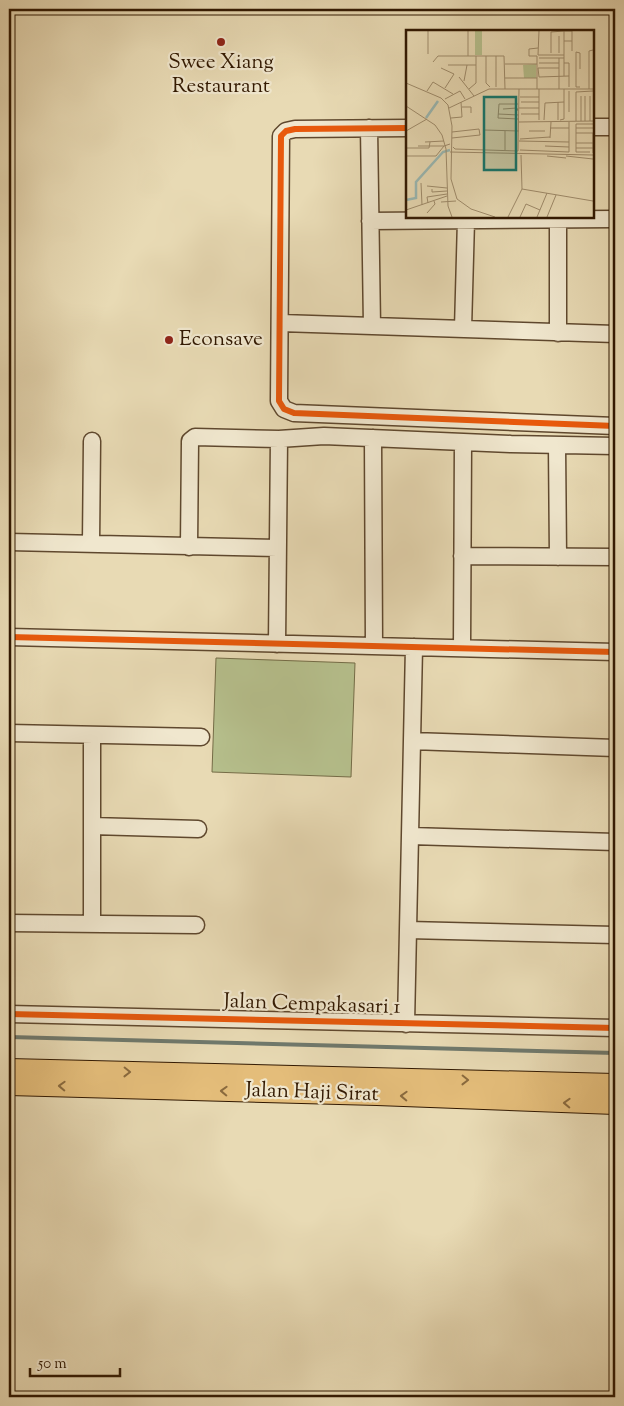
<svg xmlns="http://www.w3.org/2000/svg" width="624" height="1406" font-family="'Sorts Mill Goudy',serif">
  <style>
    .green { fill: #b6c08d; stroke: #746c47 }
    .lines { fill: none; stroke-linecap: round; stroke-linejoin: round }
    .stream { stroke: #6f796d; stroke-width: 4 }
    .minor-casing { stroke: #5f482e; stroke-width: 19 }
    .major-casing { stroke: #311801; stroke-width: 22 }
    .minor { stroke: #f0e7ce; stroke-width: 16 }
    .major { stroke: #e4bd7a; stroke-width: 20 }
    .cycleway-casing { stroke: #f0e7ce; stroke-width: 9 }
    .cycleway { stroke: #e8590c; stroke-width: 6 }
    .oneway { stroke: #8a6a3e }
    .poi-dot { fill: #8f2418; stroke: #f0e7ce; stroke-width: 2 }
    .labels { text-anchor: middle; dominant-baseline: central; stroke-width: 4.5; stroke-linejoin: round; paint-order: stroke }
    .poi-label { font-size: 21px; fill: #311801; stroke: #f0e7ce }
    .street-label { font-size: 21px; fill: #311801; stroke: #f0e7ce }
    .inset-river { fill: none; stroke: #99b9b5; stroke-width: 2.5 }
    .inset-road { fill: none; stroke: #9f8c6c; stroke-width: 1 }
    .view { fill: #0f766e; fill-opacity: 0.15; stroke: #0f766e; stroke-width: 2.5 }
    .inset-edge { fill: none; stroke: #311801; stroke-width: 2.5 }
  </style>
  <rect width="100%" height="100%" fill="#e8dab4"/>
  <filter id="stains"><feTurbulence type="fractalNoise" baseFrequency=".004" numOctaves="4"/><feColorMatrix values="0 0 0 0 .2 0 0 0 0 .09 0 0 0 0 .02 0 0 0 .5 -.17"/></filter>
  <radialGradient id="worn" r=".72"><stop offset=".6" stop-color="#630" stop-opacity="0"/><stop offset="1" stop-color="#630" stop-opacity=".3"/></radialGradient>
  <path class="green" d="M216,658L355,663L351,777L212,772Z"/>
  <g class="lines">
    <path class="stream" d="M9,1037L615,1053"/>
    <defs>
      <path id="minor" d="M593,127H615
        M369,128L372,326
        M408,128L295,129L286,131L281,136L279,401L284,409L294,413L615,426
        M558,219V333
        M370,221L615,219
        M281,323L615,334
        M463,329L466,220
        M373,438L374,646
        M557,445L558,557
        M9,542L277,548
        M91,544L92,441
        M189,547L190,441L195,437L279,439L324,436L511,444L615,446
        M462,556L615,557
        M9,637L615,652
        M277,644L279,439
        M462,648L463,442
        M9,733L201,737
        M92,735V924
        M412,741L615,748
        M92,826L198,829
        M411,836L615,842
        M9,923L196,925
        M408,930L615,935
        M9,1014L615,1028
        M406,1024L414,647"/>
      <path id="major" d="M9,1069L615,1084
        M9,1085L377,1095L615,1104"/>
    </defs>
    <use href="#minor" class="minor-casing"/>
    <use href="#major" class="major-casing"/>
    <use href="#minor" class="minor"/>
    <use href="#major" class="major"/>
    <defs>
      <path id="cycleway" d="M408,128L295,129L286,131L281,136L279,401L284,409L294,413L615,426
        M9,637L615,652
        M9,1014L615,1028"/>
    </defs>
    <use href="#cycleway" class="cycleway-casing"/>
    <use href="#cycleway" class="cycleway"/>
  </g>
  <defs><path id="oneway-chevron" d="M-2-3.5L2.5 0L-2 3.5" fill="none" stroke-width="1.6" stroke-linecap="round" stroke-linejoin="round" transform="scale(1.25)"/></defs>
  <g class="oneway">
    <use href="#oneway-chevron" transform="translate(127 1072) rotate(1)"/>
    <use href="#oneway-chevron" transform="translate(465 1080) rotate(1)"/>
    <use href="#oneway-chevron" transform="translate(62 1086) rotate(-178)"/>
    <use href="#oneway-chevron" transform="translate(224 1091) rotate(-178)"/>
    <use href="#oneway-chevron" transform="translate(404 1096) rotate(-178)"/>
    <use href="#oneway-chevron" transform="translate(567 1103) rotate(-178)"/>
  </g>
  <g class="poi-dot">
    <circle cx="221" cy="42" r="5"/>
    <circle cx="169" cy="340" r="5"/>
  </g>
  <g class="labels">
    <g class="poi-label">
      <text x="221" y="63">Swee Xiang<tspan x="221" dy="24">Restaurant</tspan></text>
      <text x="179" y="340" text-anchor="start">Econsave</text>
    </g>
    <g class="street-label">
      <text transform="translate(312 1005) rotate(2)">Jalan Cempakasari 1</text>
      <text transform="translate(312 1093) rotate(2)">Jalan Haji Sirat</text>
    </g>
  </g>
  <g transform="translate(406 30)">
    <rect width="188" height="188" fill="#e8dab4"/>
    <path d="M69,1H76V25H69ZM130,34V48H118L117,35Z" fill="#b6c08d"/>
    <path class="inset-river" d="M20,88L32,71M0,170L10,168V152L37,122L44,120"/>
    <path class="inset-road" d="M158,11H166V21M145,23V2L158,1M153,23V6M22,24V1M132,25H158M132,25L133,1M62,26V1M80,26V53L84,57M90,26V57M131,26H123V19L132,18M133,28H158M153,28V59M27,32L32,26H98L99,59M133,33H153M158,33H163V57M99,34H131M42,35H70M35,38L48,44L39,58M132,38L133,47L163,46M132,38H153M158,46V1H166V11M53,47L68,66M99,48H131M58,51L61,35M0,53L35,68L42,75L46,96L45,149L51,169L65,179L89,187M174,57H170V22L174,23V39M63,59L70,53V26M131,59V26M133,59V90M183,59V21L187,20M21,61L27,52L47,64M163,61V82M175,66V91M179,66V91M184,66V91M114,67H133M39,69L54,61L59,69M115,72H133M112,74H93L92,88L112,89M0,76L29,95L36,105L40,119L42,176L46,187M56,77H65V83M43,78L83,59H187M113,78H133M97,79L111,78L112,81M92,84L113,85M115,84H133M45,88L56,87L55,72M138,90L139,73L158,72M152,90V72M154,90L158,89V59M170,91V62L187,61M113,92L187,91M144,98H163M170,98H187M78,100L113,101M0,101L21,89M123,101H139M170,103H187M187,103V123M46,108L74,105L73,99L46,102M144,108L145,92M114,109L144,107M113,111L163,112M19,112L38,111M170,113H187M12,116H38M139,116L163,117M47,117L49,119L112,121M0,118H23L24,112M170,118H187M78,120V90M99,120V101M114,120L163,122V92M112,121L113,59M44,122L187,125M184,122H170V94H187M115,125L116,159L187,171M0,126H30L38,116L44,114M141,126L160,128M160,126L187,129M15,153L16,175M21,156L41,158M26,159V162L41,161M35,172L50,171M22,173L21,167L41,164M0,180L41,166M21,183L29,174L28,171M102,187L116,159M114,187L120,174L134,180M131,187L141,163M141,187L150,165"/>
    <path class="view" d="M78,67H110V140H78Z"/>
    <rect width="188" height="188" class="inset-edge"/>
  </g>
  <rect width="624" height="1406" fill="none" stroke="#e8dab4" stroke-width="30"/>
  <rect x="10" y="10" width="604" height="1386" fill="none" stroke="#311801" stroke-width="2.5"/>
  <rect x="15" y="15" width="594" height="1376" fill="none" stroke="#311801"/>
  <path d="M30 1368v8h90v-8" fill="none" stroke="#311801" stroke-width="2.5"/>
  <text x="38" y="1368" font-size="15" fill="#311801" stroke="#f0e7ce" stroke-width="4" paint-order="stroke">50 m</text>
  <rect width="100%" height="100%" filter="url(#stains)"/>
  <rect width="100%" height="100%" fill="url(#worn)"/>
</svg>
